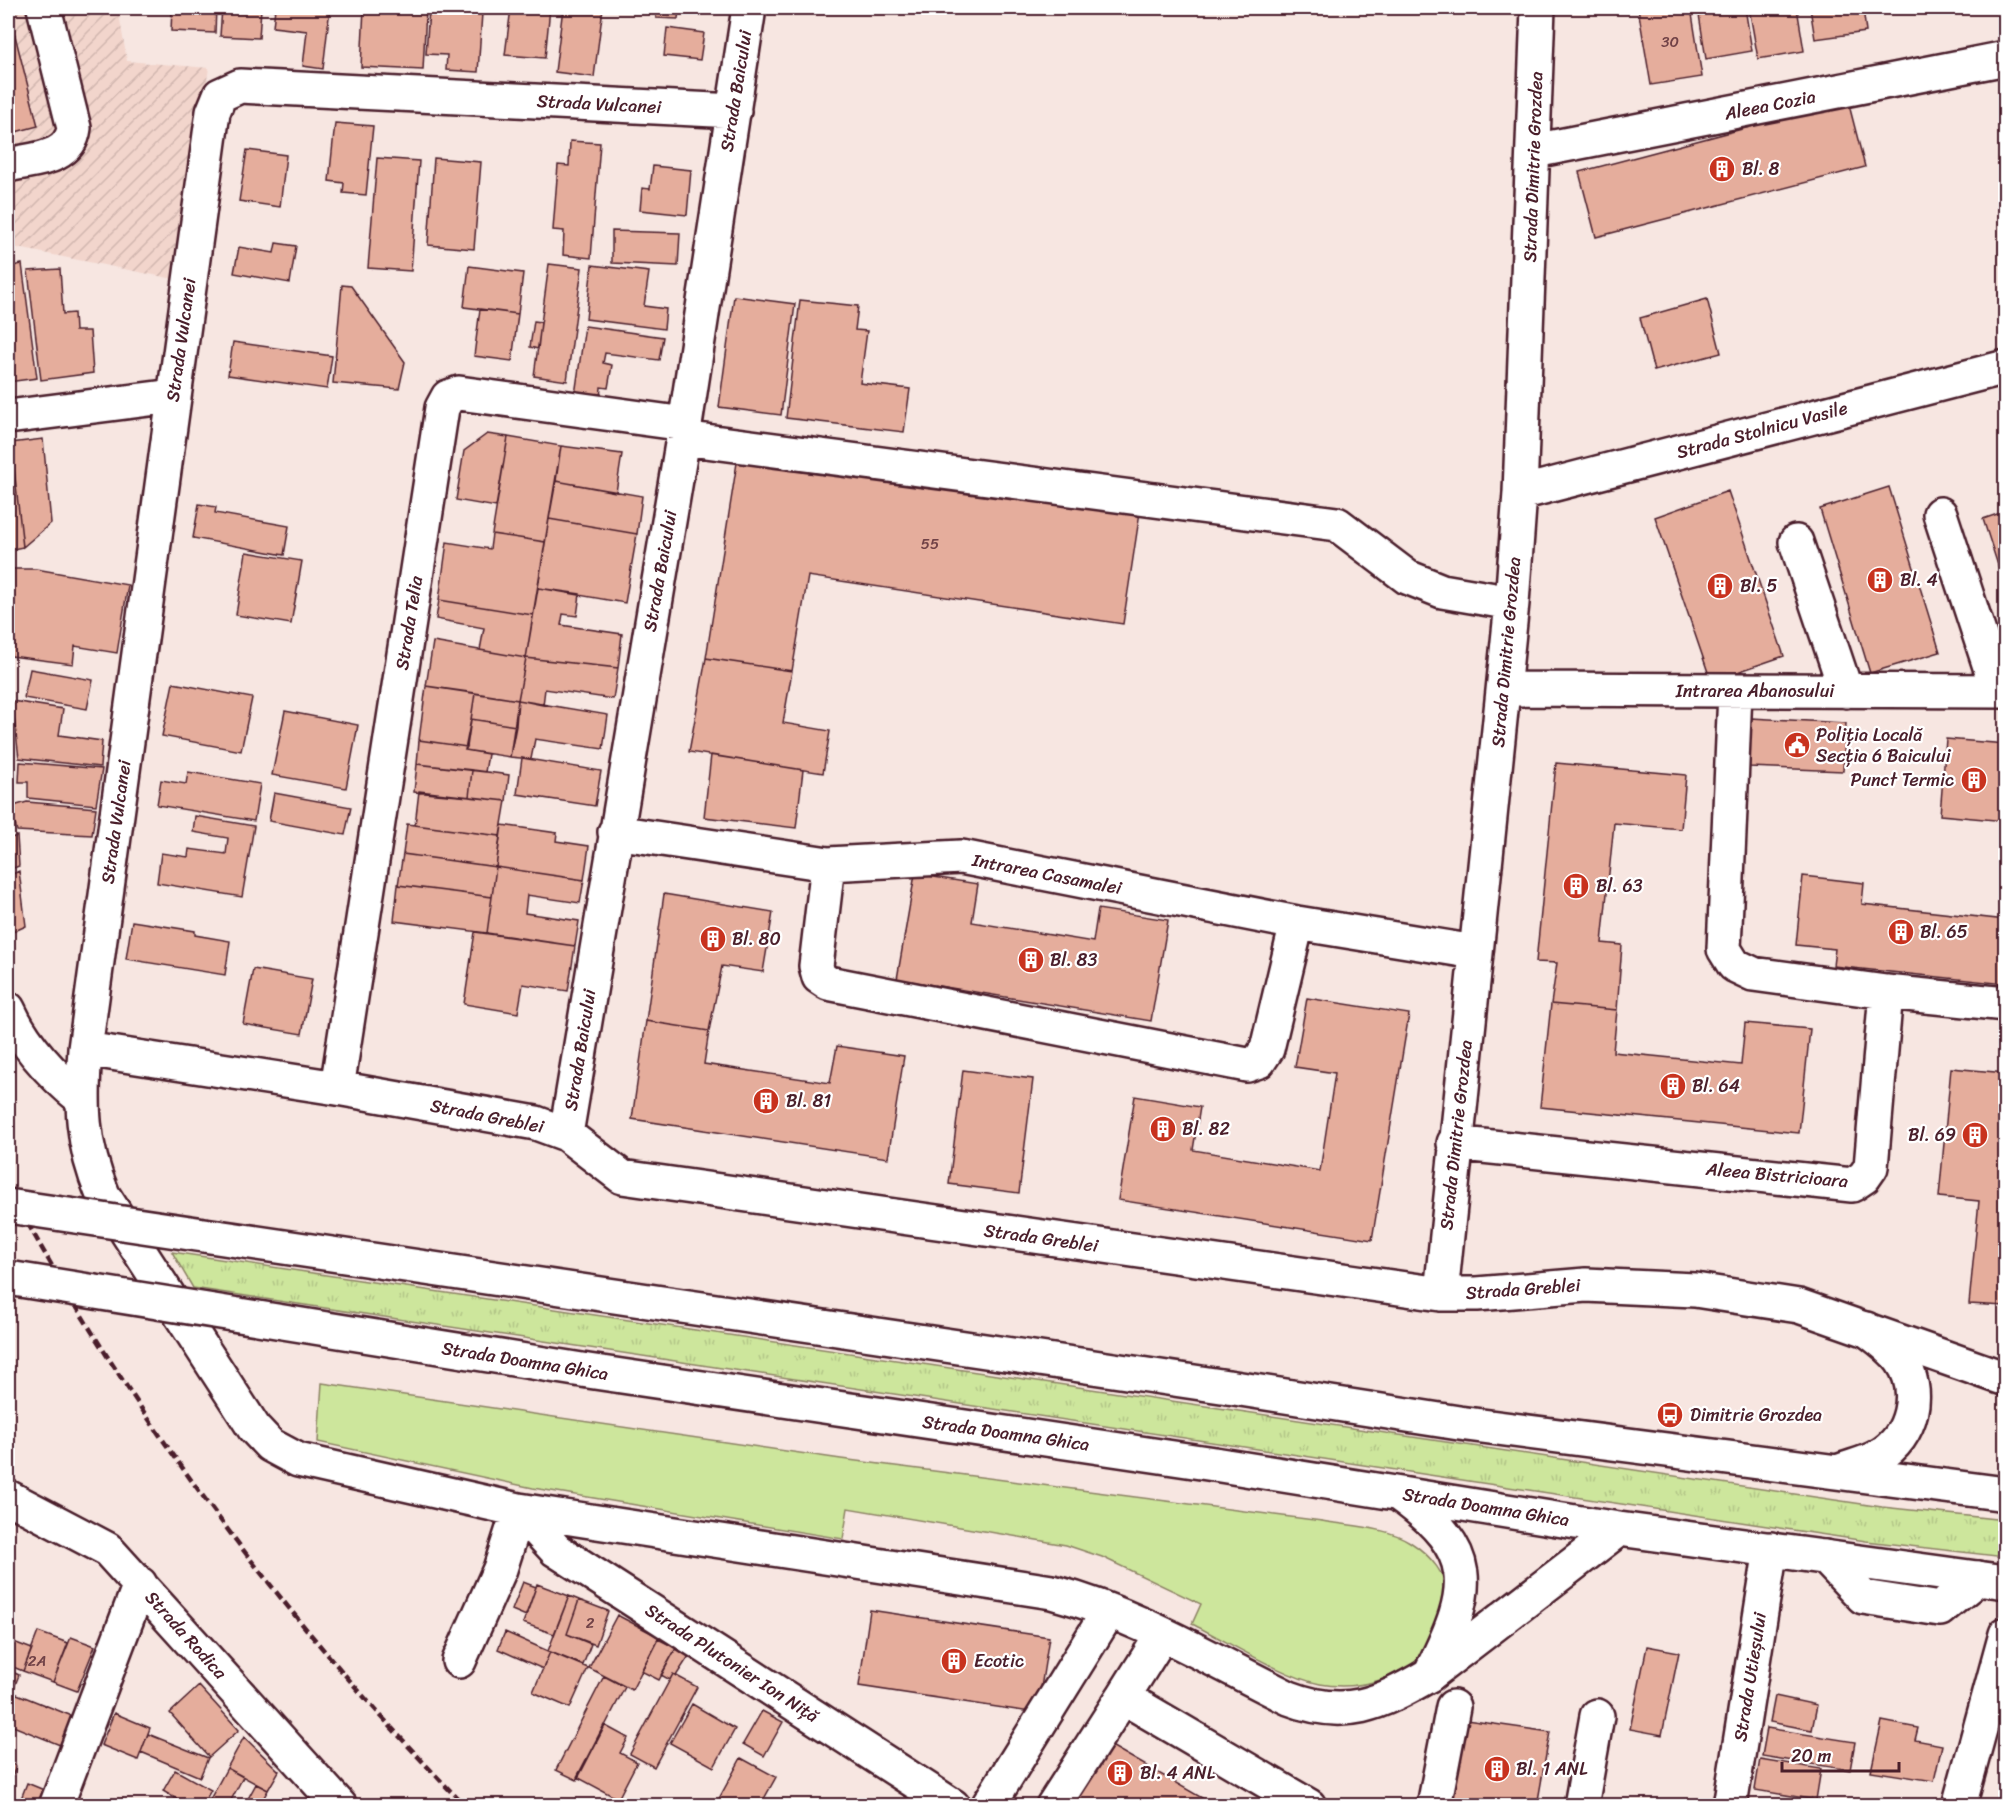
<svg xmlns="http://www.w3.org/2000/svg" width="2013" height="1813" font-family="Sriracha,sans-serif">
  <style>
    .industrial { fill: url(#industrial-furrows) }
    .grass { fill: url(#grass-tufts); stroke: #8c8264; stroke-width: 1.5 }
    .green { fill: #cde69c; stroke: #8c8264; stroke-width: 1.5 }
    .building { fill: #e5ad9c; stroke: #4a1f2b; stroke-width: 1.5 }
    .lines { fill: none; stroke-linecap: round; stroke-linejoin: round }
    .minor-casing { stroke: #4a1f2b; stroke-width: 38 }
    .major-casing { stroke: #4a1f2b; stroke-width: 38 }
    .minor { stroke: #fff; stroke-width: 33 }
    .major { stroke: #fff; stroke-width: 33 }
    .rail { stroke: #4a1f2b; stroke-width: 4.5; stroke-dasharray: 9 4.5; stroke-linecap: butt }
    .major-bridge-casing { stroke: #4a1f2b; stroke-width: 38; stroke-linecap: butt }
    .major-bridge { stroke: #fff; stroke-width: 33 }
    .labels { text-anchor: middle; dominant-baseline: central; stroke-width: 4.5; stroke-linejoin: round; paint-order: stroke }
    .number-label { font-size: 15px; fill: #714247 }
    .street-label { font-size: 18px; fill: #4a1f2b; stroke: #fff }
    .poi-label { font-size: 18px; fill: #4a1f2b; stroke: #fff; text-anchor: start }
  </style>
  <defs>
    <pattern id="industrial-furrows" width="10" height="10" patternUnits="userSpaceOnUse" patternTransform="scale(1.5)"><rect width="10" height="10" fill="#f2d5cc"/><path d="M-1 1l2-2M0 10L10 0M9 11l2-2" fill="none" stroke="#d1b6af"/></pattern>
    <pattern id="grass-tufts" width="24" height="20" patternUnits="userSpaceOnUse" patternTransform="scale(1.5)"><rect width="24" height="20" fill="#cde69c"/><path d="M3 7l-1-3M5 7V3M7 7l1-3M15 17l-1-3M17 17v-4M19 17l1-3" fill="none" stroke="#b2c587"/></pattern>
  </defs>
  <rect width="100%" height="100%" fill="#f7e6e1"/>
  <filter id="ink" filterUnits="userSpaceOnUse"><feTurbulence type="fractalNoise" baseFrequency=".0167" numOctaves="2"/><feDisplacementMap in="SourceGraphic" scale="12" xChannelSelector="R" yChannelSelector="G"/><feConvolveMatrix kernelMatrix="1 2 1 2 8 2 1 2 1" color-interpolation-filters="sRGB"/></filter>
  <g filter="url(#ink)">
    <path class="industrial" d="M8,8H118L127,61L209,68L174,279L8,246Z"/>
    <path class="grass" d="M172,1252L1882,1507L2005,1520V1557L1866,1541L193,1288Z"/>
    <path class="green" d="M322,1383L841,1459L1322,1521C1349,1526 1387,1527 1410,1542C1429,1554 1450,1576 1447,1601C1446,1608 1441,1616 1439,1623C1436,1631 1433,1641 1428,1648C1405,1679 1357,1691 1320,1684C1284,1677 1227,1641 1192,1624L1201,1604L1102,1557L1066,1545L848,1508L843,1539L533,1488L318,1442Z"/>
    <path class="building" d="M8,8L38,126L8,134Z
      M172,8H216L215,33L171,31Z
      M222,8H261L259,38L220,36Z
      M275,8H330L323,69L303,66L307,31L273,27Z
      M364,8L426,9L423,70L361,67Z
      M511,8H550L545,58L505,55Z
      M563,8H603L594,77L555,72Z
      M656,8H679L678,19L656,18Z
      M1638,8H1691L1702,77L1651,85Z
      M1698,8H1745L1752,51L1706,59Z
      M1749,8H1797L1804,51L1758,59Z
      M1810,8H1863L1866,32L1815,39Z
      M429,9L482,13L478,72L446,70L447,55L426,54Z
      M667,28L704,33L700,60L664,56Z
      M1848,101L1865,167L1596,237L1579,172Z
      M335,123L373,126L366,195L343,193L344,183L329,181Z
      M570,141L600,143L591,258L563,255L564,231L553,230L558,165L569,166Z
      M247,150L286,155L280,207L239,201Z
      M377,158L419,161L411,271L368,268Z
      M434,158L481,162L474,249L428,245Z
      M653,166L691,170L687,215L640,210L642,188L650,189Z
      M612,231L680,233L678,266L612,263Z
      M276,243L296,246L290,283L234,273L239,247L274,253Z
      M22,264L37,378L8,382V267Z
      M549,264L582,268L567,381L534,376Z
      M592,265L649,272L644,306L666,309L664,329L586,319Z
      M469,266L523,273L518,314L464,307Z
      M60,269L63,314L74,313L75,331H90L93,373L41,380L28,271Z
      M342,285L351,286L405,362L399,389L333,383Z
      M734,296L795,304L781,415L719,407Z
      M1707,299L1721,353L1654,371L1640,318Z
      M800,300L858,306L855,330L867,331L860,383L910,389L904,432L786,418Z
      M480,309L518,314L512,361L474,356Z
      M534,321L541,322L538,349L530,347Z
      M585,326L663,337L659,360L605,353L603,363L612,365L608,388L601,387L600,399L575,395Z
      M233,342L332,356L327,389L228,375Z
      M487,434L508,437L496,507L456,500L464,451Z
      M508,437L561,446L545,542L492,534Z
      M43,439L51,523L23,547L11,443Z
      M561,446L622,454L616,492L556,481Z
      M739,450L1140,512L1123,624L808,576L792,671L706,658Z
      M8,451H12L23,547L8,550Z
      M556,481L642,496L637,534L549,519Z
      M1889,487L1940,652L1870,673L1820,509Z
      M1728,491L1784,656L1711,681L1655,517Z
      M199,504L216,507L215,513L289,526L284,555L193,538Z
      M2006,511V590L1983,519Z
      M549,519L637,534L625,603L538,588Z
      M492,534L545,542L533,615L439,600L447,542L490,549Z
      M246,552L302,561L291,624L236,615Z
      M8,569H36L128,585L117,653L75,646L73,664L11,656Z
      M538,588L580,594L577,616L563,614L561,625L622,634L618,668L526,658Z
      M439,600L533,615L526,658L480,650L484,628L436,619Z
      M433,642L526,658L518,700L426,686Z
      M526,658L618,668L613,699L545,689L543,705L518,700Z
      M706,658L792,671L783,723L830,731L823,773L689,752Z
      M30,669L93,680L87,709L24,698Z
      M173,683L252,698L241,751L162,736Z
      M426,686L475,693L467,747L419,740Z
      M475,693L518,700L516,726L471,719Z
      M518,700L608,715L603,749L535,739L531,759L510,757Z
      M12,701L63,709L59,735L102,741L100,767L19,758Z
      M285,711L358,725L346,788L272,775Z
      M1751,718L1846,723L1843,771L1749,767Z
      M471,719L516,726L510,757L465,750Z
      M1946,739L2006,744V821L1940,815Z
      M419,740L467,747L465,750L488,754L485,772L417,764Z
      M8,741L14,760L8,763Z
      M711,755L803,770L796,828L704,817Z
      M522,758L601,771L595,806L517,794Z
      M20,762L102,769L96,805L28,798V782H19Z
      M1556,763L1686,775L1681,829L1614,823L1602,943L1622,945L1617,1010L1551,1004L1557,963L1536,962Z
      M417,764L472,770L469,797L414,792Z
      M472,770L509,775L506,801L469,797Z
      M188,772L260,784L254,821L157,805L161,780L186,784Z
      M419,791L506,801L500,836L415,825Z
      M274,793L351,807L345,835L269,821Z
      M27,802L96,808L92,835L17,831L10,807Z
      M8,814L13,830L8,832Z
      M195,816L254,826L242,897L157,883L161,853L188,857L189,849L226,854L228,838L193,832Z
      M407,824L500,836L496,867L403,854Z
      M502,825L557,833L556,841L589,846L584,880L496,867Z
      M17,836L19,866L8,870V839Z
      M403,854L496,867L492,897L398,885Z
      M496,867L584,880L580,903L527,895L525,913L579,921L575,946L487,933Z
      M19,871L26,926L8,934V876Z
      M915,874L978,884L972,922L1093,942L1098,909L1168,920L1151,1021L897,979Z
      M1803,876L1864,883L1862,904L2006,920V984L1833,966L1835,949L1796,945Z
      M398,885L492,897L487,933L394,921Z
      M664,894L773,912L763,972L722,966L709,1031L646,1021Z
      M132,921L195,931V935L230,941L225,975L126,959Z
      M475,932L575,946L568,991L523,984L518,1013L464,1004Z
      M253,969L312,979L302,1034L243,1024Z
      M1307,998L1409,1014L1372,1240L1118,1200L1135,1096L1200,1107L1193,1150L1320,1171L1335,1073L1295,1067Z
      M1551,1004L1617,1010L1613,1052L1741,1065L1745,1023L1810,1029L1799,1133L1540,1107Z
      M646,1021L709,1031L704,1064L830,1083L837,1046L904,1056L888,1158L632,1119Z
      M1951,1068L2006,1073V1306L1969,1304L1979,1201L1939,1197Z
      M963,1070L1033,1079L1019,1193L949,1184Z
      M523,1582L536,1587L526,1616L512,1610Z
      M537,1584L569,1596L554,1634L523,1623Z
      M569,1596L579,1600L567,1634L591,1644L583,1665L548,1651Z
      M579,1600L608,1611L596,1645L567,1634Z
      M870,1610L1049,1637L1037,1713L859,1686Z
      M617,1615L659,1637L632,1690L589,1668Z
      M38,1632L68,1643L53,1682L23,1671Z
      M505,1632L550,1652L543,1669L498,1649Z
      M71,1637L95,1646L77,1691L53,1682Z
      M658,1639L676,1648L659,1680L641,1671Z
      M11,1641L32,1649L23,1671L8,1665V1649Z
      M1647,1646L1679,1652L1662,1735L1630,1729Z
      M676,1648L689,1656L676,1676L673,1674L670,1680L661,1675Z
      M550,1652L588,1668L570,1708L533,1692Z
      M8,1670L19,1675L8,1703Z
      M673,1674L697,1687L654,1767L630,1754Z
      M604,1676L625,1687L577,1780L556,1770Z
      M199,1686L239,1730L209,1757L170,1713Z
      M12,1692L72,1716L60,1745L8,1724V1703Z
      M1775,1696L1817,1705L1812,1730L1770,1722Z
      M692,1704L735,1729L714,1767L670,1743Z
      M762,1711L783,1722L764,1756L743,1744Z
      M114,1713L150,1728L138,1760L101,1745Z
      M1459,1719L1550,1732L1537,1806H1445Z
      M1882,1721L1918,1728L1915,1740L1942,1745L1934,1781L1871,1771Z
      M604,1725L628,1738L620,1753L637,1762L618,1799L577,1777Z
      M1767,1728L1855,1742L1850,1770L1762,1756Z
      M148,1734L208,1758L200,1777L141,1752Z
      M244,1737L279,1771L268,1790L227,1768Z
      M1101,1740L1216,1806H1062Z
      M741,1758L776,1777L760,1806H715Z
      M1760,1759L1821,1769L1816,1800L1755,1790Z
      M8,1762L16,1766L8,1788Z
      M227,1768L243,1777L228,1806H214L208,1803Z
      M175,1770L211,1790L202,1806H188L163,1791Z
      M2005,1782L2006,1806H2001Z
      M27,1783L44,1790L38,1806L19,1804Z
      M256,1784L268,1790L259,1806H244Z
      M87,1800L100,1806H85Z"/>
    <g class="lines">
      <defs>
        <path id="minor" d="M734,111L240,86L220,95L213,112L85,1049C81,1105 81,1143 103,1195L254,1428L270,1445L298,1460L519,1510L1052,1592C1136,1614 1212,1660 1289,1698C1346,1720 1379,1704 1429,1675
          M1534,151L2006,58
          M8,165C33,159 70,160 74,128L44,8
          M8,417L173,396
          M683,438L1337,524L1407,577L1442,591L1512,603
          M1520,493L2006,367
          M1940,514L1998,691
          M1796,542L1846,691
          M1504,689L2006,691
          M1735,692L1724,949L1734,965L1753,974L1886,992L2006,1004
          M615,832L828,864L961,857L1297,923L1475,952
          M828,864L816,966L819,977L828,983L1247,1065L1259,1061L1267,1049L1297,923
          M8,1009C24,1045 51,1074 82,1099
          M85,1049L337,1088L536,1123L566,1134L622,1177L1441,1294H1477L1586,1285L1695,1290L1799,1306L2006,1379
          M337,1088L442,408L448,397L459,393L685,424
          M566,1134L683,438L749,8
          M1454,1143L1852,1185L1864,1177L1871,1167L1886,992
          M1441,1294L1512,603L1520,493L1538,8
          M8,1497L107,1549L340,1806
          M1825,1557L1863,1597L1940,1609L1978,1578
          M459,1661L500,1569L519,1510L556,1550L953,1806
          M1123,1697L1162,1635
          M56,1806L140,1584
          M988,1806L1109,1611
          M1053,1806L1123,1697L1309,1806
          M1434,1806L1453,1707
          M1581,1806L1597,1716
          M1730,1806L1771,1549
          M1959,1806L2006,1634"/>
        <path id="major" d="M1228,1387L1459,1423L2006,1494
          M1214,1464L1619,1529L2006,1582
          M1840,1471C1853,1466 1868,1463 1879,1456C1912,1437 1923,1391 1901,1360C1892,1348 1878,1338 1866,1329
          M1400,1495C1478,1551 1473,1588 1433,1668
          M1429,1675L1619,1529"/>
      </defs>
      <use href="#minor" class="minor-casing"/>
      <use href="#major" class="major-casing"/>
      <use href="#minor" class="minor"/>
      <use href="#major" class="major"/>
      <path class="rail" d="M8,1187C129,1413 286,1622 465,1806"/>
      <defs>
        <path id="major-bridge" d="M8,1206L1228,1387
          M8,1278L588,1371L1214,1464"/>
      </defs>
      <use href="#major-bridge" class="major-bridge-casing"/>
      <use href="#major-bridge" class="major-bridge"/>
    </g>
  </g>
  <defs>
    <symbol id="building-disc" viewBox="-11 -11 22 22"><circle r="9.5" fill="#c8321e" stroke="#fff"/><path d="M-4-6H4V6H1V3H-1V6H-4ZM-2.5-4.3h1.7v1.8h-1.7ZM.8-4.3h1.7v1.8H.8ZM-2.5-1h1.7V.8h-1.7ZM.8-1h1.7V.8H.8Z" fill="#fff"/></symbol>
    <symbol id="civic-disc" viewBox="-11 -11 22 22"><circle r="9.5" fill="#c8321e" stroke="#fff"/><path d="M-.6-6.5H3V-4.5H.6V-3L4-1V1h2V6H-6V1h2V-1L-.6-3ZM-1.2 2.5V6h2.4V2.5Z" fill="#fff"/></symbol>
    <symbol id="bus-disc" viewBox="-11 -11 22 22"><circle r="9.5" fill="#c8321e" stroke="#fff"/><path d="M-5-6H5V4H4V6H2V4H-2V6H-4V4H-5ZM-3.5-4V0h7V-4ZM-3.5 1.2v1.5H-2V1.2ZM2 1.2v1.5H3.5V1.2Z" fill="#fff"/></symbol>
  </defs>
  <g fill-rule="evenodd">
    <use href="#building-disc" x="1707" y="154" width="30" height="30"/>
    <use href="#building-disc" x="1865" y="565" width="30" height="30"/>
    <use href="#building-disc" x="1705" y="571" width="30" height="30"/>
    <use href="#civic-disc" x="1782" y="730" width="30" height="30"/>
    <use href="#building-disc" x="1959" y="765" width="30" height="30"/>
    <use href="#building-disc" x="1561" y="871" width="30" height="30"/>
    <use href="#building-disc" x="1886" y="917" width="30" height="30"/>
    <use href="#building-disc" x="698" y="924" width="30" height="30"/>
    <use href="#building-disc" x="1016" y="945" width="30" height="30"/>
    <use href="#building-disc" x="1658" y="1071" width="30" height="30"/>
    <use href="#building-disc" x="751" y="1086" width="30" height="30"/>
    <use href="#building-disc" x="1148" y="1114" width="30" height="30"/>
    <use href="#building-disc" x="1960" y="1120" width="30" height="30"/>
    <use href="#bus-disc" x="1655" y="1400" width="30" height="30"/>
    <use href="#building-disc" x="939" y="1646" width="30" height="30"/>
    <use href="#building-disc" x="1482" y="1754" width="30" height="30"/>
    <use href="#building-disc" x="1105" y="1758" width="30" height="30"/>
  </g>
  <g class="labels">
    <g class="number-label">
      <text x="1670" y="42">30</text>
      <text x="930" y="544">55</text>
      <text x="590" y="1623">2</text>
      <text x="37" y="1661">2A</text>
    </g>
    <g class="street-label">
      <text transform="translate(736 91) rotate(-81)">Strada Baicului</text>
      <text transform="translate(599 104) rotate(3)">Strada Vulcanei</text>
      <text transform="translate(1770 105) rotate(-11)">Aleea Cozia</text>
      <text transform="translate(1533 167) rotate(-88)">Strada Dimitrie Grozdea</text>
      <text transform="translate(181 340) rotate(-82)">Strada Vulcanei</text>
      <text transform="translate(1762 430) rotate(-15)">Strada Stolnicu Vasile</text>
      <text transform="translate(660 571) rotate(-80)">Strada Baicului</text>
      <text transform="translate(409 623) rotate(-81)">Strada Telia</text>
      <text transform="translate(1506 652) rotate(-85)">Strada Dimitrie Grozdea</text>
      <text x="1755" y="691">Intrarea Abanosului</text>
      <text transform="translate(116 822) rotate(-82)">Strada Vulcanei</text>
      <text transform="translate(1047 874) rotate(11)">Intrarea Casamalei</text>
      <text transform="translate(580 1050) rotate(-81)">Strada Baicului</text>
      <text transform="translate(487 1116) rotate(11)">Strada Greblei</text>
      <text transform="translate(1456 1135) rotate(-84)">Strada Dimitrie Grozdea</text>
      <text transform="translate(1777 1175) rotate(5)">Aleea Bistricioara</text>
      <text transform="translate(1041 1238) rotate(8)">Strada Greblei</text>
      <text transform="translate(1523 1289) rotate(-4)">Strada Greblei</text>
      <text transform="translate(525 1361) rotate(9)">Strada Doamna Ghica</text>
      <text transform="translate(1006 1433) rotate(8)">Strada Doamna Ghica</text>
      <text transform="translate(1486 1507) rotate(9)">Strada Doamna Ghica</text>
      <text transform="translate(186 1635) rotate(48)">Strada Rodica</text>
      <text transform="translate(732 1663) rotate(33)">Strada Plutonier Ion Niță</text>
      <text transform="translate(1750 1677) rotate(-81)">Strada Utieșului</text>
    </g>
    <g class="poi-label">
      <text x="1742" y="169">Bl. 8</text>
      <text x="1900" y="580">Bl. 4</text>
      <text x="1740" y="586">Bl. 5</text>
      <text x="1816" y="735">Poliția Locală<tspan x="1816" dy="21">Secția 6 Baicului</tspan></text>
      <text x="1954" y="780" text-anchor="end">Punct Termic</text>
      <text x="1596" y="886">Bl. 63</text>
      <text x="1920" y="932">Bl. 65</text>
      <text x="732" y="939">Bl. 80</text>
      <text x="1050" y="960">Bl. 83</text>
      <text x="1692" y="1086">Bl. 64</text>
      <text x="786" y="1101">Bl. 81</text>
      <text x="1182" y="1129">Bl. 82</text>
      <text x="1956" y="1135" text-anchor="end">Bl. 69</text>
      <text x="1690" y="1415">Dimitrie Grozdea</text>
      <text x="974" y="1661">Ecotic</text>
      <text x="1516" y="1769">Bl. 1 ANL</text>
      <text x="1140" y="1773">Bl. 4 ANL</text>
    </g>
  </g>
  <rect width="2013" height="1813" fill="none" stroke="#fff" stroke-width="30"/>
  <rect x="15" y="15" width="1983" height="1783" fill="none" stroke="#4a1f2b" stroke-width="2" filter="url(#ink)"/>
  <path d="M1782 1762v9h117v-9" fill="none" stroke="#4a1f2b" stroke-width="3"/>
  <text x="1791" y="1762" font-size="18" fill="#4a1f2b" stroke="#ffffff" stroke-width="4.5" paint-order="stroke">20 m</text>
</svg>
